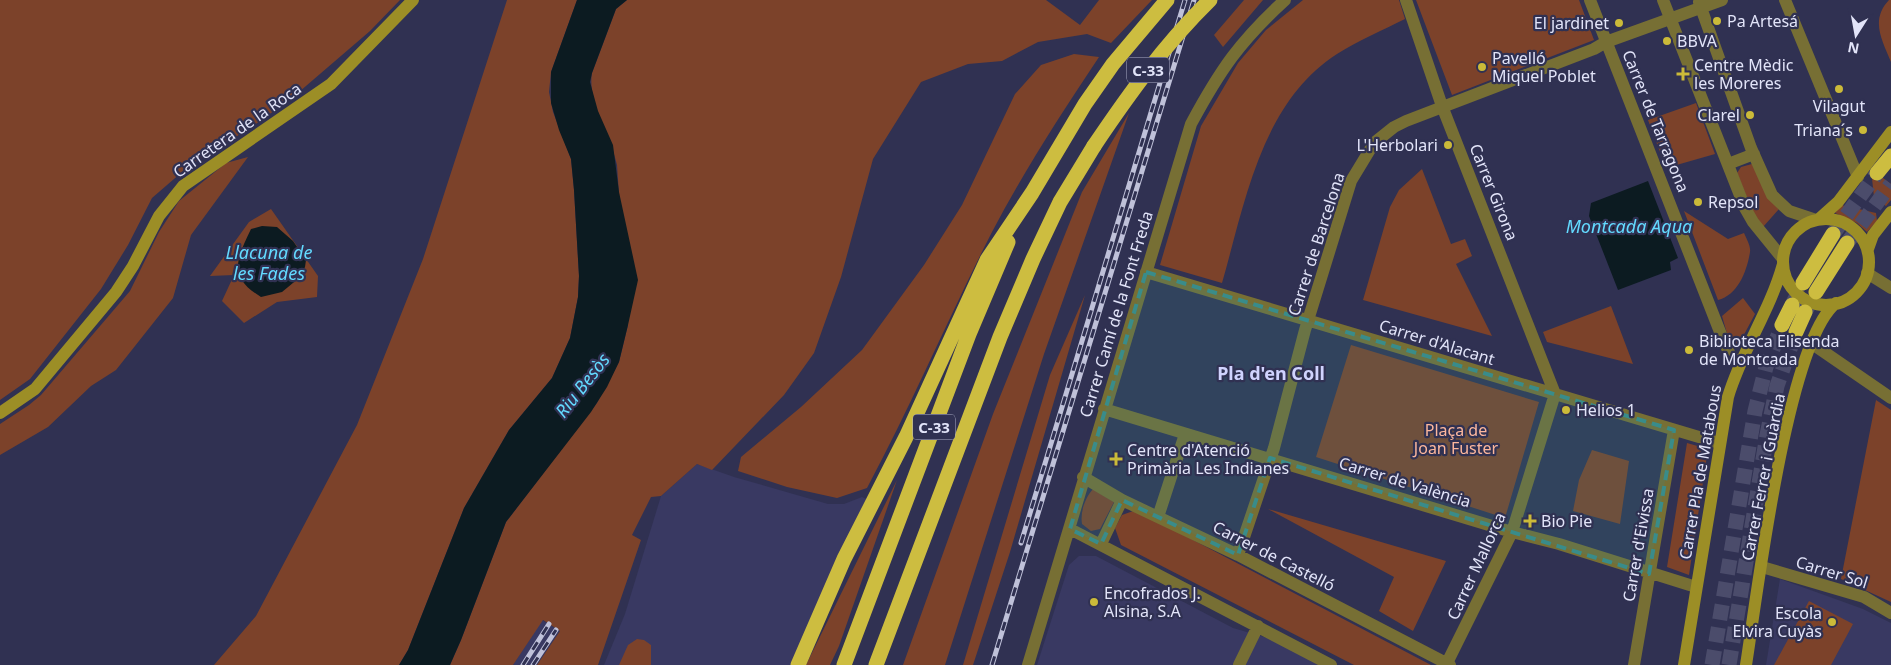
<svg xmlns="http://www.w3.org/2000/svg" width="1891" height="665" font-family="'Noto Sans',sans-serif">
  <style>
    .built { fill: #393962 }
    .green { fill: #7c422a }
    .water { fill: #0c1b21 }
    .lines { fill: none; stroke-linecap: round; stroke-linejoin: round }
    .highway-tunnel { stroke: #4b4c6b; stroke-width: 15; stroke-dasharray: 15 8; stroke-linecap: butt }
    .street { stroke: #776f34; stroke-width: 12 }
    .secondary { stroke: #9c8e26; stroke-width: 12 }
    .highway { stroke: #cdbd40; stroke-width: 15 }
    .rail-casing { stroke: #bfc1d9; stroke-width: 5 }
    .rail { stroke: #303152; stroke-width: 3; stroke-dasharray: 9; stroke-linecap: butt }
    .highway-bridge { stroke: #cdbd40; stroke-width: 15 }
    .marked { fill: #398c8a; fill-opacity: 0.2; stroke: #398c8a; stroke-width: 4; stroke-dasharray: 10 6; stroke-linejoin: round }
    .poi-dot { fill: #cbba39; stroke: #303152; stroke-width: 2 }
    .labels { text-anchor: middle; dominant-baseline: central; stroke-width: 4.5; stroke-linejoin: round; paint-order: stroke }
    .shield { fill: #303152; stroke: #adaec7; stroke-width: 1 }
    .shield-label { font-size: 15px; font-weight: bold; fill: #e2e4f9 }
    .poi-label { font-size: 16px; fill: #e2e4f9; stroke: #303152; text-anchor: start }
    .street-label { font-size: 16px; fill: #e2e4f9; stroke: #303152 }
    .park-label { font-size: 16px; fill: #fcb79d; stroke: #303152 }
    .water-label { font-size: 18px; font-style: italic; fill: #63daff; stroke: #303152 }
    .neighbourhood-label { font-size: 18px; font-weight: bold; fill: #d0d3fe; stroke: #303152 }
  </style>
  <rect width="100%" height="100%" fill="#303152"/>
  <path class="built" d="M697,464L734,477L828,504H844L862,497L878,504L863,531L803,665H604L625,614L661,496Z
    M1079,556H1096L1233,628L1278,641L1322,665H1037L1069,565Z
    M1780,579L1863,609L1891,623V665H1766Z
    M542,620L560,631L537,665H513Z"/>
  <path class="green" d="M0,0H400L370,31L292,98L250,128L189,166L152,198L128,245L101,289L30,379L0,400Z
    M507,0H577L551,72L549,92L553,112L571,159L574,190L579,276L578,297L570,338L552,378L509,430L464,508L408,650L399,665H214L256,616L357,425L423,259Z
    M627,0H1046L1080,25L1099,0H1152L1111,43L1087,34L1038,42L1002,61L968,64L921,82L873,159L841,277L814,353L784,395L712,470L697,464L661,496L651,497L632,535L641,540L598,665H537L560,631L543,620L513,665H450L461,640L506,522L597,403L619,362L628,325L617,165C611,136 587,101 592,73L616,9Z
    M1244,0H1263L1223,47L1214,35Z
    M1303,0H1399L1405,19C1383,30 1359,40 1337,54C1261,103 1245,203 1222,283L1160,265L1201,126L1238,63L1266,30Z
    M1416,0H1579L1594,40L1452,95Z
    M1889,0H1891V62C1882,40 1870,20 1889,0Z
    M1074,54L1099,57C1061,114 1024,171 992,232C949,316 912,404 867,488L837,498L787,487L738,471L741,457L801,407L862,350L924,265L962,205L1015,94L1041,65Z
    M1696,103L1715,154L1666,168L1648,120Z
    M1129,113L1044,354L945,665H903L993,414L1082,192Z
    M248,157L191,235L173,298L116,370L91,386L48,427L0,455V424L29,405L41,395L130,291L159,232L179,201L226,163Z
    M1752,164L1779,209L1763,227L1755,218L1737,173L1741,167Z
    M1422,169L1451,244L1465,239L1472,256L1456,264L1492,336L1363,300L1390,207L1399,190Z
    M1871,169L1891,184V200L1886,206L1874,197Z
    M1841,205L1876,213L1877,221L1867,232L1857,223L1835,213Z
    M271,209L318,276L317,297L277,302L244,323L222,301L234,275L210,276L249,222Z
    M1684,211L1728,239L1744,233C1746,238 1751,246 1750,252C1747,271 1738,295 1718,300Z
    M1085,295L1010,552L973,665H963L1050,375Z
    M1743,298L1755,314L1739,344H1730L1722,316Z
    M1611,306L1633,364L1547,342L1543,332Z
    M1351,345L1539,402L1505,518L1316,457Z
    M1876,400L1891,410V602L1841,579Z
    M1687,443L1708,449L1689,575L1667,567Z
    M1592,450L1629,461L1620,524L1573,511L1579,480Z
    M897,480L839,646L830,665H806Z
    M1093,489L1114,502L1100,529L1091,531L1082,524C1080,512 1085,498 1093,489Z
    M1268,509L1446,561L1413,631L1379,611L1394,577Z
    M1136,510L1431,665H1354L1121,545L1115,528L1122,515Z
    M1809,601L1853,624L1831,665H1774Z
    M637,639L644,640L651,645V665H619L628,645Z"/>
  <path class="water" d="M577,0H627L616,9L592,73L590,82L598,111L613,145L619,192L638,280L628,325L619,362L607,387L591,412L506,522L461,640L450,665H399L408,650L464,508L509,430L552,378L570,338L578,297L579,276L574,190L571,159L559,130L551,103V72Z
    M1648,181L1678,258L1670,262L1671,270L1618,290L1589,216L1591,203Z
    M262,226L277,227L293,241L306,260L305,267L299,278L282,292L261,297C228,277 236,260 251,229Z"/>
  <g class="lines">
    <path class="highway-tunnel" d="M1833,234L1877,173
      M1847,243L1891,184
      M1792,305L1803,283
      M1805,312L1816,292
      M1712,665L1755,411L1766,367L1782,325
      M1729,665L1767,435L1777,386L1796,332"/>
    <path class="street" d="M1406,0L1442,106L1555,394L1512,532L1447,663
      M1590,0L1722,337L1732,359L1740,361
      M1663,0L1745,208L1753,222L1783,259
      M1785,0L1858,177
      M1699,2L1751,148L1772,195L1789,211L1816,220
      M1728,164L1754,154
      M1146,272L1719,443
      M1867,273L1891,288
      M1811,343L1891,398
      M1104,409L1512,532L1559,544L1696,587
      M1083,477L1122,500L1238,555L1450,665
      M1158,517L1185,434
      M1070,529L1331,665
      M1101,544L1122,500
      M1238,555L1274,448L1305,330L1351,181L1374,143L1394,127L1406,121L1594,49L1606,42L1722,0
      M1762,567L1864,597L1891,613
      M1028,665L1191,124C1220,70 1240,41 1285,0
      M1239,665L1258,626
      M1634,665L1674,430"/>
    <path class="secondary" d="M1819,219L1838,202L1891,132
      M1783 262a43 43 0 1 1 86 0a43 43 0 1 1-86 0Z
      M1868,249L1873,235L1891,212
      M0,413L35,389L116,292L133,266L159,216L183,186L331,84L413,0
      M1684,665L1728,397C1742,350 1770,311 1783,264
      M1746,665C1757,596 1787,342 1836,303"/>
    <path class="highway" d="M1877,173L1891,156
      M1803,283L1833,234
      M1816,292L1847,243
      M1782,325L1792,305
      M1796,332L1805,312
      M798,665L844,559L906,437L987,260L1032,193L1085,104L1113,64L1167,0
      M844,665L969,334L1008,242
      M876,665L1000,337L1033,259L1060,202L1094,146"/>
    <defs>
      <path id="rail" d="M1021,543L1185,0
        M523,665L549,624
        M533,665L556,630
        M992,665L1194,0"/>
    </defs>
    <use href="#rail" class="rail-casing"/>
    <use href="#rail" class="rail"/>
    <path class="highway-bridge" d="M1094,146C1129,94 1165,44 1210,0"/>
  </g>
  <path class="marked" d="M1146,272L1674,430L1649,574L1270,458L1238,555L1122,500L1101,544L1070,529Z"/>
  <g class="poi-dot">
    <circle cx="1717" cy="21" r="5"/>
    <circle cx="1619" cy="23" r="5"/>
    <circle cx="1667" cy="41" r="5"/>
    <circle cx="1482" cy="67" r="5"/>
    <path d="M1680.5 66.5h5v5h5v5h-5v5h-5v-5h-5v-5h5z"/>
    <circle cx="1839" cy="89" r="5"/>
    <circle cx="1750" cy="115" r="5"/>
    <circle cx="1863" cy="130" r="5"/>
    <circle cx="1448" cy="145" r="5"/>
    <circle cx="1698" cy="202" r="5"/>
    <circle cx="1689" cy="350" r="5"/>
    <circle cx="1566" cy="410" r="5"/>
    <path d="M1113.5 451.5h5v5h5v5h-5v5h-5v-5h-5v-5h5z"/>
    <path d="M1527.5 513.5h5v5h5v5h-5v5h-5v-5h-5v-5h5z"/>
    <circle cx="1094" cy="602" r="5"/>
    <circle cx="1832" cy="622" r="5"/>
  </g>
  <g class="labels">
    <g class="shield">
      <rect x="1127" y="57.5" width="42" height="25" rx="4"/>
      <rect x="913" y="414.5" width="42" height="25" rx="4"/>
    </g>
    <g class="shield-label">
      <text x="1148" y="70">C-33</text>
      <text x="934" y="427">C-33</text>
    </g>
    <g class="poi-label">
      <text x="1727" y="21">Pa Artesá</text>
      <text x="1609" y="23" text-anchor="end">El jardinet</text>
      <text x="1677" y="41">BBVA</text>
      <text x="1492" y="58">Pavelló<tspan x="1492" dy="18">Miquel Poblet</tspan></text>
      <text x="1694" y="65">Centre Mèdic<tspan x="1694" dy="18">les Moreres</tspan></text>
      <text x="1839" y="106" text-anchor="middle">Vilagut</text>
      <text x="1740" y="115" text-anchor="end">Clarel</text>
      <text x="1853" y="130" text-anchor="end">Triana´s</text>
      <text x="1438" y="145" text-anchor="end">L'Herbolari</text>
      <text x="1708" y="202">Repsol</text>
      <text x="1699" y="341">Biblioteca Elisenda<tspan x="1699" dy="18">de Montcada</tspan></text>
      <text x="1576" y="410">Helios 1</text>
      <text x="1127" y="450">Centre d'Atenció<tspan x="1127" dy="18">Primària Les Indianes</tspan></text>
      <text x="1541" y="521">Bio Pie</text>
      <text x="1104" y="593">Encofrados J.<tspan x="1104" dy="18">Alsina, S.A</tspan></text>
      <text x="1822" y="613" text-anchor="end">Escola<tspan x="1822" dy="18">Elvira Cuyàs</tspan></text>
    </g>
    <g class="street-label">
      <text transform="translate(1656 121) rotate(68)">Carrer de Tarragona</text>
      <text transform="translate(237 130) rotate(-35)">Carretera de la Roca</text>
      <text transform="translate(1494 192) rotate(68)">Carrer Girona</text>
      <text transform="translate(1316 244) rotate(-72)">Carrer de Barcelona</text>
      <text transform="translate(1116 314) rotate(-73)">Carrer Camí de la Font Freda</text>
      <text transform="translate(1437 342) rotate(17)">Carrer d'Alacant</text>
      <text transform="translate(1700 472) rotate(-80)">Carrer Pla de Matabous</text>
      <text transform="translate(1763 477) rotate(-79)">Carrer Ferrer i Guàrdia</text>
      <text transform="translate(1405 482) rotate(17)">Carrer de València</text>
      <text transform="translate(1638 545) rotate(-80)">Carrer d'Eivissa</text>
      <text transform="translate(1274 556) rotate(27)">Carrer de Castelló</text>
      <text transform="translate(1476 566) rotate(-65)">Carrer Mallorca</text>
      <text transform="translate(1832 572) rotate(17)">Carrer Sol</text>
    </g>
    <g class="park-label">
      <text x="1456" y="430">Plaça de<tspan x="1456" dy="18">Joan Fuster</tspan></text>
    </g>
    <g class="water-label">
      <text x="1629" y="226">Montcada Aqua</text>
      <text x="269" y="252">Llacuna de<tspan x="269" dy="21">les Fades</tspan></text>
      <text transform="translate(582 385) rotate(-52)">Riu Besòs</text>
    </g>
    <g class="neighbourhood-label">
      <text x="1271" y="373">Pla d'en Coll</text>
    </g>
  </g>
  <g transform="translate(1856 35) rotate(191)" stroke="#303152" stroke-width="4" paint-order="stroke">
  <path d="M0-4L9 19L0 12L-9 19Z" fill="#e2e4f9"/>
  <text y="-8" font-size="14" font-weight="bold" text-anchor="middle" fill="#e2e4f9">N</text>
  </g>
</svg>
